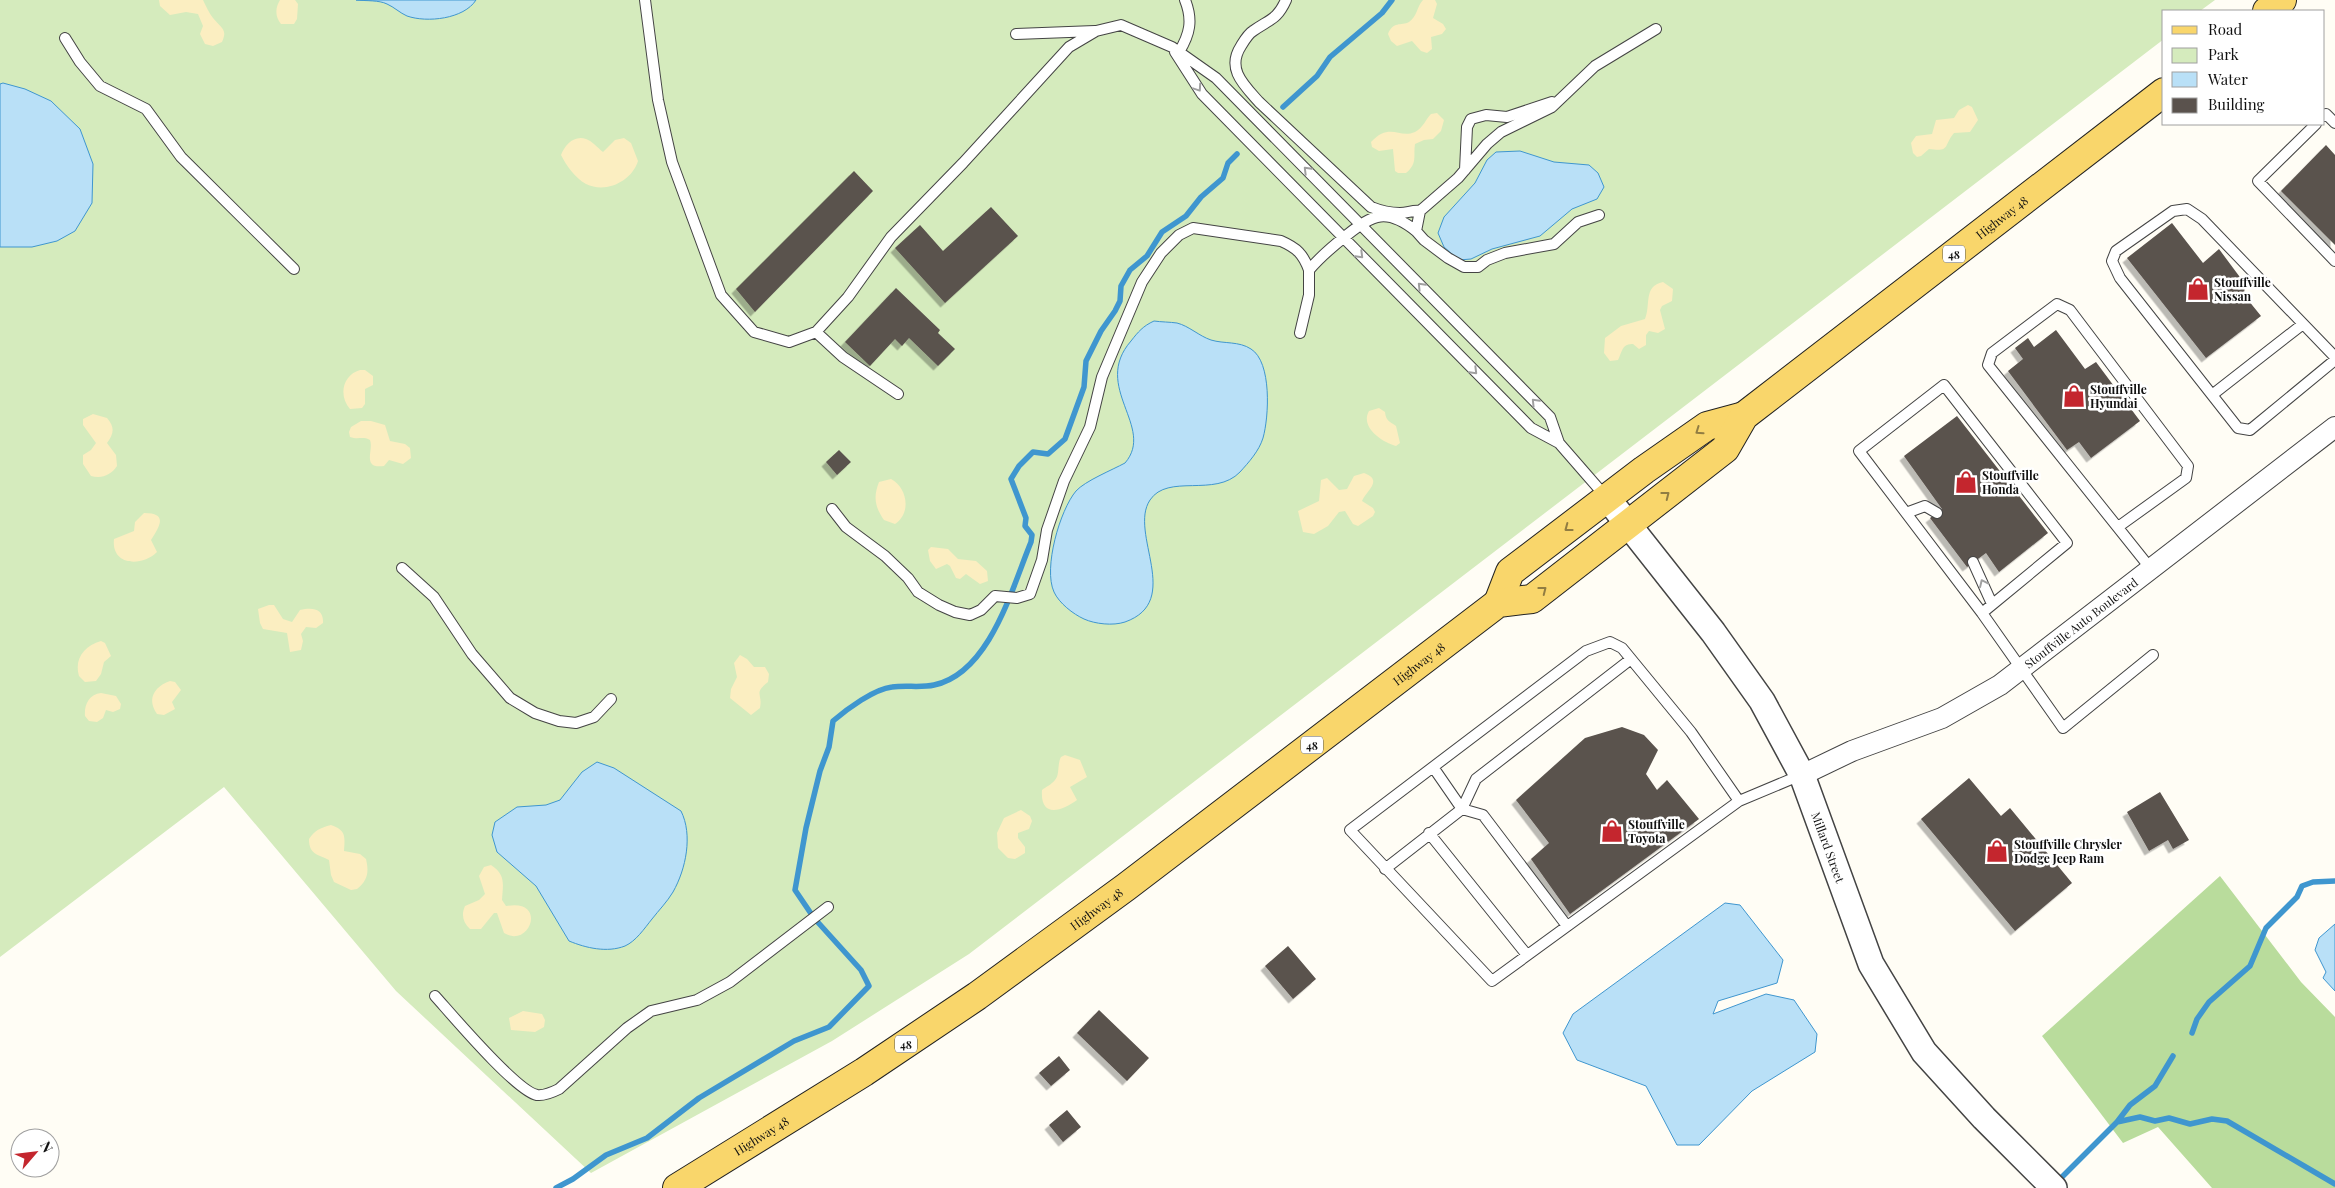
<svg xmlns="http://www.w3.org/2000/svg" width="2335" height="1188" font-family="'Playfair Display',serif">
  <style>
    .green { fill: #d5ebbd }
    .forest { fill: #b9dc9c }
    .sand { fill: #fbeec1 }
    .water { fill: #b9e0f7; stroke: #3f96cf }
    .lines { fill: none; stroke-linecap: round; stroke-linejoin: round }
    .stream { stroke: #3f96cf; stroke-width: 5.5 }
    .building { fill: #5a524d; filter: url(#shadow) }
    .service-casing { stroke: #444; stroke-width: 12 }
    .minor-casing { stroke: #444; stroke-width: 22 }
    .tertiary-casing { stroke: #444; stroke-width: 28 }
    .primary-casing { stroke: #222; stroke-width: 30 }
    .service { stroke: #fff; stroke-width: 10 }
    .minor { stroke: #fff; stroke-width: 20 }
    .tertiary { stroke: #fff; stroke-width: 25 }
    .primary { stroke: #f9d66b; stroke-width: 28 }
    .oneway { stroke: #a0a0a0 }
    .oneway2 { stroke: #917d42 }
    .labels { text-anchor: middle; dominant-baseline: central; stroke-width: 5; stroke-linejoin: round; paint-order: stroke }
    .shield { fill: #fff; stroke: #585858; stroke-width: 1 }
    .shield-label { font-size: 11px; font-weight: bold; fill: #111 }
    .street-label { font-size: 12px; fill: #111; stroke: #fff }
    .poi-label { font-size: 12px; font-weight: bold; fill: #111; stroke: #fff; text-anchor: start }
  </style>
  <defs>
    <filter id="shadow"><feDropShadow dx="-4.5" dy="4.5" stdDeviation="0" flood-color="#0004"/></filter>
  </defs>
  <rect width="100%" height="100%" fill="#fffdf5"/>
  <path class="green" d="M0,0H2215L2200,11H2164V39L969,954L832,1041L591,1173L396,991L224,787L0,957Z"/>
  <path class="forest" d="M2220,876L2301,982L2335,1017V1188H2212L2158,1127L2123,1143L2042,1036Z"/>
  <path class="sand" d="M159,0H203C206,6 209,13 213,18C221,28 228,29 222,42L213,46L205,44L200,34L203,26L198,14L186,12L170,15L160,6Z
    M280,0H295L298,4L297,19L294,24H281C275,17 275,8 280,0Z
    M1423,0H1435L1437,4L1433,18L1443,24L1446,29L1442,34L1431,37L1432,49L1427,53L1421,51L1412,41L1397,46L1391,41L1388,34C1393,21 1401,26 1409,22C1417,17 1417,6 1423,0Z
    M1968,105L1972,107L1978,120L1970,132L1954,133C1943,146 1951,152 1929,149L1921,156L1917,157L1913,153L1911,143L1916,136L1932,134L1936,120L1954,118L1959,110Z
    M1437,113L1444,120L1441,131L1433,139L1424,140L1415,144C1413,156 1418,163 1406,173H1398L1395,171L1393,149L1379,151L1372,147L1371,142C1390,122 1399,139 1415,132C1423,128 1426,119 1431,114Z
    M624,138L631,143L638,161C632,181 606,194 586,184C575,178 566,165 561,155C565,145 574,135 586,139C592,141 598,148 603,152L615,140Z
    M1663,282L1673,289L1672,301L1662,306L1660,310L1665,329L1658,333L1649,331L1646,335V345L1639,349L1633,344C1622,343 1622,352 1618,360L1610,361L1604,353L1605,338L1621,326L1645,319C1651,305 1643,286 1663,282Z
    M360,370H365L373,376V385L365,389V404L362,408L350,409C338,395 343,375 360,370Z
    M1379,408L1385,412C1386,421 1389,421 1396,426L1400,443L1396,446C1381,442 1360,427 1369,411Z
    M93,414L107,418C115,427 114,434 107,443L116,455L117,466C111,475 102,479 91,476L83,464V455L91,450L96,443L83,425V419Z
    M361,421H371L385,425L390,441L405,444L410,448L411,458L403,464L389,460L384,466C361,469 374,450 370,440C363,436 358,440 350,437L349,432L351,427Z
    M1364,473C1384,480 1366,491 1362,501L1373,508L1375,512L1373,516L1358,526L1353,524L1345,511L1339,512L1328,526L1314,534L1303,532L1298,511L1319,501L1321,480L1327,478L1339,490L1347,489L1354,476Z
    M891,479C907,487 912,513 895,524L884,520C875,507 873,497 879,482Z
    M144,513C170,513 158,528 151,540L157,552C142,567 111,566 114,539L134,531L135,522Z
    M931,547L948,549L958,559L976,561L987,571L988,581L980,584L966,574L960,579L956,578L950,566L947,564L936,569L930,561L928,550Z
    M269,605H274L283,619L292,622L300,610C312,607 324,608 323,623L316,628L306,627L301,634L303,641L301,650L290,652L287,633L263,629L260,623L258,609Z
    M101,641L105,643L111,656L104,662L101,674L96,681L85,682L79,676C74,659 84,646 101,641Z
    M740,655L747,659L754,667H765L769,674L768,682C753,694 763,693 760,708L751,715L730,698L731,689L737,677L734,663Z
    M170,681L175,682L181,690L172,702L175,709L164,715L157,714C146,699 155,686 170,681Z
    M101,693L116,696L121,704L120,709L113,712L106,710L103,718L97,722L89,721L85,716C84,705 89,694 101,693Z
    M1065,755L1080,760L1087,777L1070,787L1077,800C1062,811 1040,819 1042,790C1046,787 1052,784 1055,780C1060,775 1057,764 1061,757Z
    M1021,810L1030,816L1032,821L1029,829L1018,833V838L1025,847V853L1015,859L1008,858L998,848L997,833L1004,818Z
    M331,825C346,830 345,836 344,851L360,854L366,859C369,872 368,880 357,889L351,890L334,882L331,875L329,860C318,854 309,855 309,839C315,830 320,828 331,825Z
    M491,865C506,875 503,884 502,900L506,906C548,898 530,949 504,933L497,913H494L481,929H470C463,922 461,915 465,906L479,900L485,894L479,876L484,867Z
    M523,1011L542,1014L545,1020L544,1027L535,1032L511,1030L509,1018Z"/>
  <path class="water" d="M356,0H476C464,19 427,23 407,16C400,13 394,7 387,4C379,0 366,1 356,0Z
    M3,83L25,89L51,101L80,129L93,164L92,203L75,231L57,241L32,247H0V84Z
    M1520,151L1554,162L1589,165L1598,173L1604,187L1597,199L1572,209L1540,236L1492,249L1471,259L1459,260L1444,247L1438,233L1444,217L1475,183L1487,160L1496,152Z
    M1154,321C1161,322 1170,322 1177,323C1189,326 1199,336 1211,340C1224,344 1239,341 1251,349C1272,362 1269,417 1263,438C1259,451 1249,462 1240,472C1215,498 1168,473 1150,500C1128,533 1184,601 1125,622C1113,626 1095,624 1084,619C1073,614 1059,603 1054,592C1043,568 1060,510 1076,491C1085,481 1112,470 1125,463C1156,427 1091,387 1131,341C1138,332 1143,326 1154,321Z
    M597,762L614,768L681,811C693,835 686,869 673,892C667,902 659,910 652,919C644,929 636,941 625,946C607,953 586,948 569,941L536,886L497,852L492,835L495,822L517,807L546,805L560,800L582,772Z
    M1725,903L1740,905L1783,960L1777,983L1718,1001L1713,1014L1766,994L1794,1000L1817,1034L1815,1052L1752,1091L1699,1145H1677L1646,1086L1577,1060L1563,1033L1573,1014Z
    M2335,924V991L2323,978L2326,972L2315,950L2319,938Z"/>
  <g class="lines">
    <path class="stream" d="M1283,107L1317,76L1330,57L1382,13L1392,0
      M2192,1033L2197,1019L2209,1002L2250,966L2266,928L2297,897L2302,886L2313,882L2335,881
      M2117,1122L2140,1117L2155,1121L2169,1118L2190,1124L2212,1119L2227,1121L2335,1184
      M2056,1183L2117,1122L2130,1105L2155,1086L2173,1056
      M556,1188L573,1179L606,1155L647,1138L699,1098L794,1041L829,1027L869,986L861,970L814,918L795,890L806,828L820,771L829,747L833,721C847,709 874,689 892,687C906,685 921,688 934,685C990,673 1012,588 1031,542L1032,535L1025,526L1026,518L1011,479L1019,466L1033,452L1048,454L1065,439L1084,387L1086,361L1101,331L1115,311L1120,301L1121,286L1130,270L1147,256L1162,232L1186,216L1201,197L1223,178L1228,163L1237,154"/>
  </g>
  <path class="building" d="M2326,145L2335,155V245L2281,191Z
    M854,171L873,191L755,312L736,289Z
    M991,207L1018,236L945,303L895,248L920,225L943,251Z
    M2172,223L2203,263L2219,249L2245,284L2244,295L2261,316L2206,358L2127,258Z
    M896,288L940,330L938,333L955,349L938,366L909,338L902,346L895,339L870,366L845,342Z
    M2056,330L2085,369L2096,362L2140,421L2091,458L2079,442L2067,450L2008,371L2023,359L2015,348L2028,338L2034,347Z
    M1957,416L2048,533L1999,572L1986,553L1967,567L1930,518L1942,509L1904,456Z
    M839,450L851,462L837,475L826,462Z
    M1622,727L1644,735L1658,750L1646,774L1657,790L1667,780L1699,819L1570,914L1531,859L1549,843L1516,800L1585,738Z
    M1969,778L2001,816L2010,808L2072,883L2015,931L1921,819Z
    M2160,792L2189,840L2173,849L2168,840L2149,851L2127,812Z
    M1288,946L1316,979L1293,999L1265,966Z
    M1099,1010L1149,1058L1127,1081L1077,1033Z
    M1059,1056L1070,1070L1051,1086L1039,1073Z
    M1067,1110L1081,1127L1063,1142L1049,1125Z"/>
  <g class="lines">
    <defs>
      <path id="service" d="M645,0L658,100L672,162L721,295L754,332L789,342L816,332L848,297L891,237L963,163L1069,47L1096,31L1121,25L1172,47L1216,78L1550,417L1559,443L1606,497
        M1286,0C1277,20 1270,19 1253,31C1248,34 1244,41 1241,46C1226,69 1244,85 1259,102L1371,207C1381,211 1389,213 1400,213C1408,213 1412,210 1420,211
        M1016,34L1095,31
        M65,38L80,62L100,86L146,109L181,157L294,269
        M1175,52L1202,94L1531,428L1559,443
        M1179,52C1190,34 1193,20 1185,0
        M2324,116L2326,114L2335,123
        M2316,124L2258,181L2335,261
        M1465,170L1467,127L1471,119L1486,115L1507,117L1552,102
        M1599,215L1578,222L1554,244L1505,253L1487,260L1478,267H1464L1448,258L1424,240L1416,231L1420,211L1458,178L1487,144L1501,132L1552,107L1595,66L1656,29
        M816,332L843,357L898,394
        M1300,333L1309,295V270C1321,256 1333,246 1347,235C1373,214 1387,208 1416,231
        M2335,357L2202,219L2187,209L2173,211L2116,251L2112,261L2120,278L2238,428L2250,430L2335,360
        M2212,395L2303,324
        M832,509L846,527L885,556L908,578L918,592L939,605L955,612L970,615L981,610L995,596L1017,598L1030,594L1042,560L1047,530L1064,481L1090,427L1102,377L1142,282L1161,253L1179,235L1193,228L1281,241C1297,248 1303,254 1309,270
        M1906,513L1925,506L1937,513
        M2118,527L2186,478L2188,466L2070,310L2057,304L1992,353L1988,365L2151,569
        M1973,562L1992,604
        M402,568L434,597L472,654L510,698L535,713L559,721L576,723L594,717L611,699
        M1982,613L1859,451L1944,385L2067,543L1982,613L2063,728L2153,655
        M1433,767L1462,809L1483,815L1567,926
        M1739,801L1691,732L1622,648L1610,642L1586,651L1350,830L1492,981L1739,801L1801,775
        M1429,833L1527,955
        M1385,869L1462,809L1476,779L1631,659
        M435,996C453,1016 516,1091 537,1095C545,1096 553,1092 559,1089L627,1028L651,1011L697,1000L730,982L828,907"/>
      <g id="minor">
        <path id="s1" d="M1802,775L1852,751L1942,718L2000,685L2335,427"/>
      </g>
      <g id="tertiary">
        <path id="s2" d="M1608,499L1713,632L1762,701L1802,775L1871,964L1924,1052L1984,1118L2054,1188"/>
      </g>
      <g id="primary">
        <path d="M2267,11L2282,0"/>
        <path d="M1498,603L1510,572L1644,470L1707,426L1744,416"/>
        <path id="s3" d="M677,1188L864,1072L977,996L1126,887L1498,603L1532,599L1725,449L1744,416L2164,92"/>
      </g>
    </defs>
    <use href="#service" class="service-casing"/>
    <use href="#minor" class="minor-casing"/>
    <use href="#tertiary" class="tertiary-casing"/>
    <use href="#primary" class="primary-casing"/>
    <use href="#service" class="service"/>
    <use href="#minor" class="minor"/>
    <use href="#tertiary" class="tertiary"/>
    <use href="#primary" class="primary"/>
  </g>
  <defs><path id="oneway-chevron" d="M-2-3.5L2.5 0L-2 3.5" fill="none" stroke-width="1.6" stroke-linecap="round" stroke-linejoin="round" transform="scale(1.25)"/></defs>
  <g class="oneway">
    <use href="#oneway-chevron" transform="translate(1198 88) rotate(56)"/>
    <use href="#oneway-chevron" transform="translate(1307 170) rotate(-135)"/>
    <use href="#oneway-chevron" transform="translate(1360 255) rotate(45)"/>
    <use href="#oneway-chevron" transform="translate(1421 286) rotate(-134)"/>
    <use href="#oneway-chevron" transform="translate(1474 371) rotate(45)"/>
    <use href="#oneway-chevron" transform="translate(1535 402) rotate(-134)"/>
    <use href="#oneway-chevron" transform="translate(1983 583) rotate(-115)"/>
  </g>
  <g class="oneway2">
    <use href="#oneway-chevron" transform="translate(1699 431) rotate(145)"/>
    <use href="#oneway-chevron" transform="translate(1666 495) rotate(-38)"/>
    <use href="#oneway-chevron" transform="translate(1568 528) rotate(143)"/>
    <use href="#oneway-chevron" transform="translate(1543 590) rotate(-38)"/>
  </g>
  <defs>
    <symbol id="shop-bare" viewBox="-9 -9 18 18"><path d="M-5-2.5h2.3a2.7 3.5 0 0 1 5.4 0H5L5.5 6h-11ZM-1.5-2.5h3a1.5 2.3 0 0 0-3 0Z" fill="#c4262e" stroke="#fff" stroke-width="2.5" paint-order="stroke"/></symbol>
  </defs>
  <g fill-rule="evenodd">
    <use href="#shop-bare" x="2182" y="273" width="32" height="32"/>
    <use href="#shop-bare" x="2058" y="380" width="32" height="32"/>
    <use href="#shop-bare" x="1950" y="466" width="32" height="32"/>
    <use href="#shop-bare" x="1596" y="815" width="32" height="32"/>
    <use href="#shop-bare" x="1981" y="835" width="32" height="32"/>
  </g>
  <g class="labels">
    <g class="shield">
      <rect x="1943" y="245.5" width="22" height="17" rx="4"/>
      <rect x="1301" y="736.5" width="22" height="17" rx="4"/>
      <rect x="895" y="1035.5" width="22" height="17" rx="4"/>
    </g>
    <g class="shield-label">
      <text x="1954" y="254">48</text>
      <text x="1312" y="745">48</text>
      <text x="906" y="1044">48</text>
    </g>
    <g class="street-label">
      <text stroke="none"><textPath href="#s3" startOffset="1651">Highway 48</textPath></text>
      <text stroke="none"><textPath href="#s1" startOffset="320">Stouffville Auto Boulevard</textPath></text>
      <text stroke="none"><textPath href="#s3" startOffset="909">Highway 48</textPath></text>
      <text stroke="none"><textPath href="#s2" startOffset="415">Millard Street</textPath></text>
      <text stroke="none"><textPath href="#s3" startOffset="504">Highway 48</textPath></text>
      <text stroke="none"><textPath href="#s3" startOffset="99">Highway 48</textPath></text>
    </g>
    <g class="poi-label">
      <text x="2214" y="282">Stouffville<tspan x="2214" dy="14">Nissan</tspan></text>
      <text x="2090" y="389">Stouffville<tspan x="2090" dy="14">Hyundai</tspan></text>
      <text x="1982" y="475">Stouffville<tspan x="1982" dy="14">Honda</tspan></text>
      <text x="1628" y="824">Stouffville<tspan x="1628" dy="14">Toyota</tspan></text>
      <text x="2014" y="844">Stouffville Chrysler<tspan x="2014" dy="14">Dodge Jeep Ram</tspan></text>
    </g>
  </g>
  <rect x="2162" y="10" width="162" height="115" fill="#ffffff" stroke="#a0a0a0"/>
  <rect x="2172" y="26" width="25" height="8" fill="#f9d66b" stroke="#a0a0a0"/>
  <text x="2208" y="35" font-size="15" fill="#111111">Road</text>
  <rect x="2172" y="48" width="25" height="15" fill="#d5ebbd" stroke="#a0a0a0"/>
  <text x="2208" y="60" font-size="15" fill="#111111">Park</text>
  <rect x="2172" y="72" width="25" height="15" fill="#b9e0f7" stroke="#a0a0a0"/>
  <text x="2208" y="85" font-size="15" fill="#111111">Water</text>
  <rect x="2172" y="98" width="25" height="15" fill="#5a524d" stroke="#a0a0a0"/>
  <text x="2208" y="110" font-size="15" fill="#111111">Building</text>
  <g transform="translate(35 1153) rotate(62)"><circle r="24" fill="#ffffff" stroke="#a0a0a0"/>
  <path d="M0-4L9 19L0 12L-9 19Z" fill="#c4262e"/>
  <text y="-8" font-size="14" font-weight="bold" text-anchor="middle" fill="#111111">N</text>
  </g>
</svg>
